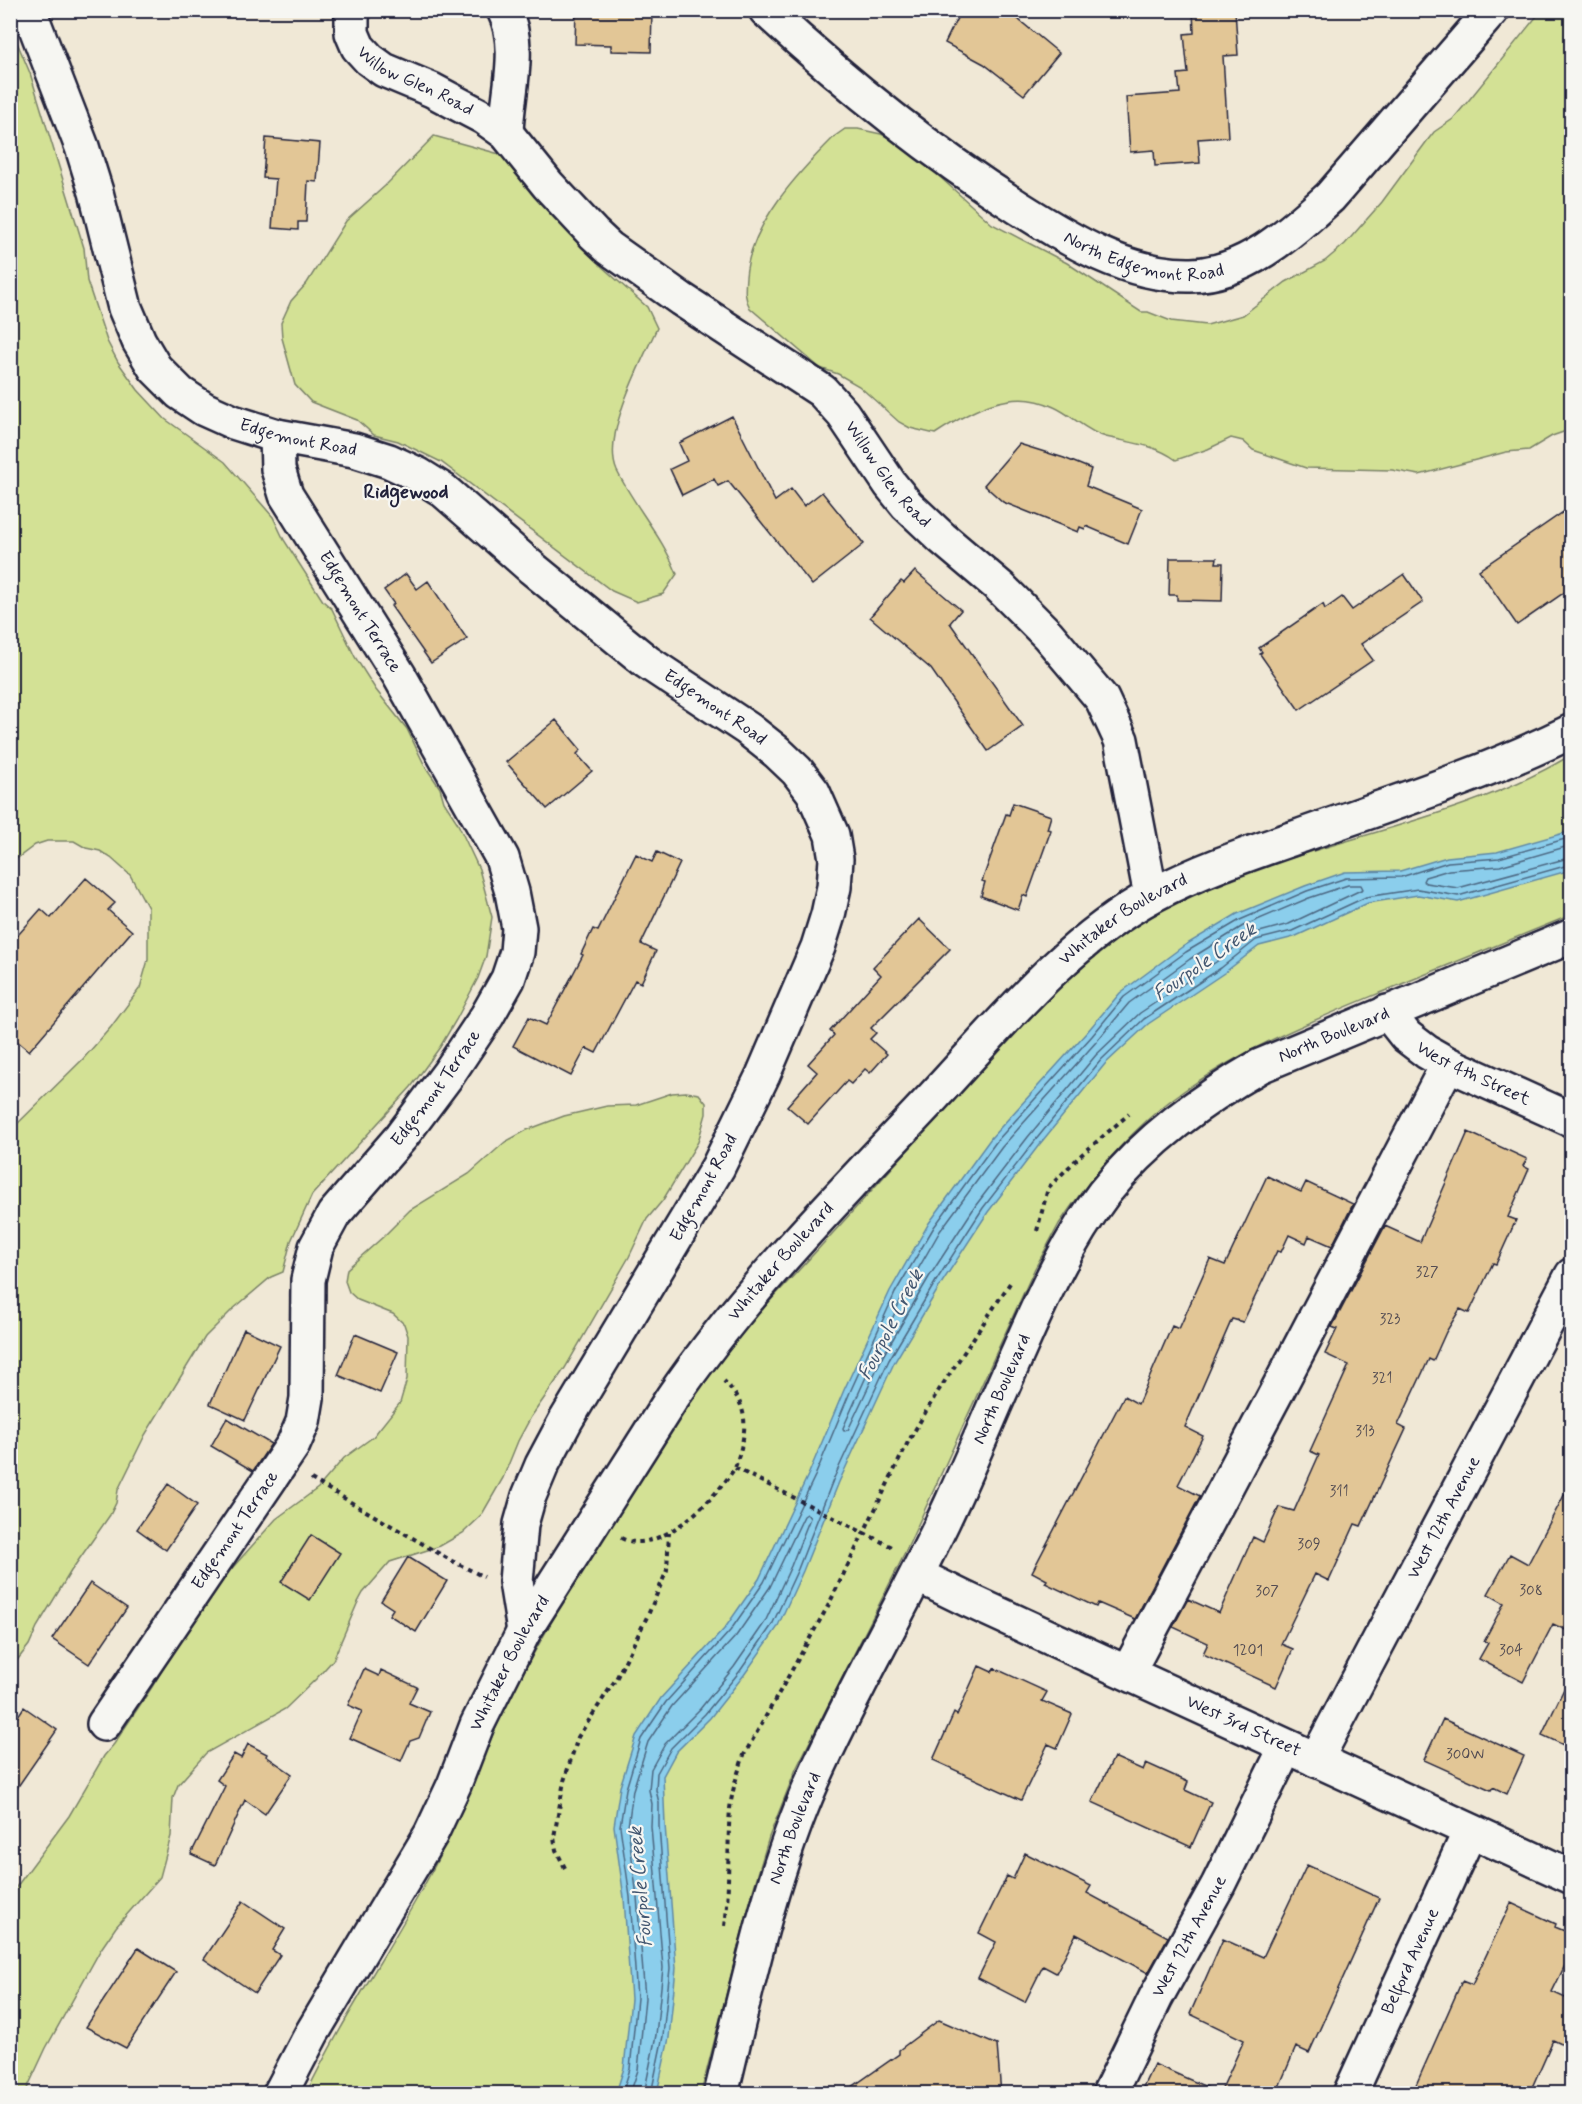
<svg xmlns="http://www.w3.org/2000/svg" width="1582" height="2104" font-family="Mynerve,sans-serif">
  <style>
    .green { fill: #d3e195; stroke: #7a8268; stroke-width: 1.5 }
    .water { fill: #8bceec; stroke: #6189a5; stroke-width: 1.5 }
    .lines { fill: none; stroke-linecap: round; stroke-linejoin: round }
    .shore { stroke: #4c6782; stroke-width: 1.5 }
    .building { fill: #e2c696; stroke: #22223b; stroke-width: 1.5 }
    .minor-casing { stroke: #22223b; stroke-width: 38 }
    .path { stroke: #22223b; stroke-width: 4; stroke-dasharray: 4.5 4.5; stroke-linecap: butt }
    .minor { stroke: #f6f6f2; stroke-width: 33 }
    .labels { text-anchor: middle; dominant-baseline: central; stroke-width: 4.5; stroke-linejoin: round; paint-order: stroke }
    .number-label { font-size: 15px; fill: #524b52 }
    .street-label { font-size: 18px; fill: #22223b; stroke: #f6f6f2 }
    .neighbourhood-label { font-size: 20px; font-weight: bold; fill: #22223b; stroke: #f6f6f2 }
    .water-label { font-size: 20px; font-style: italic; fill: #425670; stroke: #f6f6f2 }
  </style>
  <rect width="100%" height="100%" fill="#f0e8d6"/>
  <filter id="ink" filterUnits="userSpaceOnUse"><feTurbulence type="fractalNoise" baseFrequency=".0167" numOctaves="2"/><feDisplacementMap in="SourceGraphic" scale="12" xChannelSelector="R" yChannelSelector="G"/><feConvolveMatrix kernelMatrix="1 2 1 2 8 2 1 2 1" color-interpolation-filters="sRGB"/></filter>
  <g filter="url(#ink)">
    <path class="green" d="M1541,11H1571L1572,429L1552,436L1529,450L1506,452L1419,475L1392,470L1306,468L1253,450L1243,441L1231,438L1208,449L1176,460C1154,444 1131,443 1106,437C1087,432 1072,415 1054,407C1012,386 970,411 935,434L910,428L899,422L859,386L838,374L820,368L750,308C744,297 745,290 746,277C750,224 798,173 835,136L845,129H858L881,134L892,139L931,169L992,224L1067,263L1141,312H1148L1171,321L1207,325L1243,315L1286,282L1325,261L1345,244L1382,202L1427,141L1434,132L1453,119L1469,100Z
      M10,26L30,73L84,248L87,281L107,341L118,362L138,390L165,419L225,462L273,517L284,540L323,601L332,609L355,657L376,690L407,729L425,766L440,788L444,802L457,822L479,869L492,917L486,956L478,978L456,1020L440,1047L411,1087L312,1195L291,1241L283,1272L271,1277L232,1310L205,1337L145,1435L118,1490L116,1503L110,1515L71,1571L37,1627L29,1645L11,1668V1130L83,1059L111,1027L140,988L148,960V908L130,875L111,858L100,851L86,848L74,841H47L35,845L11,863Z
      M434,136L503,155L599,264L647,307L657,328C642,361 601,436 617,471C635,507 662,536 677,574L663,594L637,602L612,591L441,462L398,441L374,435L357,420L311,402L295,385L282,338L281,323L291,301L307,283L346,221L385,186Z
      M1571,755V915C1508,941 1445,966 1382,992C1304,1024 1227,1055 1161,1108C1124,1139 1085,1184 1059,1224C1051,1239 1043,1254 1035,1268L905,1553L796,1769L769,1837L752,1894L701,2093L306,2094C344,2015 394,1944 434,1867C463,1810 484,1749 513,1692C548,1624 590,1558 631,1493C657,1453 681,1411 709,1372C736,1336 768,1303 798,1271C835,1231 872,1190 908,1150C975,1075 1050,982 1134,927C1266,842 1437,836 1571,755Z
      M686,1092L699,1094L706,1103V1114L698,1142L663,1200L647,1219L629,1257L565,1368L531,1417L518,1441L503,1478L481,1516L463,1533L440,1546L390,1562L363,1593L357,1604L333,1660L316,1679L285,1709L206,1753L178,1785L173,1798L171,1836L160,1877L116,1927L101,1949L46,2048L25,2093L11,2094V1894L69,1816L104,1756L114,1744L152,1687L183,1635L216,1586L276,1519L318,1488L344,1458L373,1437L400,1403L407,1379L408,1336L404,1324L393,1314L358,1300L349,1292L345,1281L347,1269L383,1237L410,1210L469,1174L505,1142L527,1130L564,1116L607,1106L636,1105L672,1093Z"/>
    <path class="water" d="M1571,831V870L1458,902L1418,895L1368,903L1294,937L1259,946L1224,973L1148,1024L1105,1064L1039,1145L988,1212L941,1284L894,1363L839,1482L803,1571L777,1628L744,1675L710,1718L676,1752L663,1776L665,1825L676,1968L669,2038L657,2093H616L624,2068L631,1999L624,1898L614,1826L620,1787L636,1736L661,1698L725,1628L759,1579L809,1473L844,1390L890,1291L929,1223L991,1138L1087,1032L1120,993L1182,947L1237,914L1305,886L1345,872L1400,871L1447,857L1497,852Z"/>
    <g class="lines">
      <path class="shore" d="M1572,845L1500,866L1449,870L1425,877L1423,881L1426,883L1458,888L1572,857
        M1348,885H1361L1363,889L1289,924L1252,934L1216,962L1140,1013L1096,1055L1028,1137L976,1205L929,1277L883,1356L848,1430L844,1431L843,1428L902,1297L940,1231L1002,1147L1097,1041L1129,1003L1190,959L1243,926L1309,898Z
        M622,2094L630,2069L637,1998L630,1897L620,1826L626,1789L641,1739L666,1702L730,1631L764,1582L815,1476L850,1392L895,1293L934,1227L996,1142L1092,1036L1124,997L1186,952L1240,920L1307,891L1346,878L1401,877L1448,862L1499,858L1572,837
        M630,2094L638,2070L645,1998L637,1897L628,1827L633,1790L648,1742L672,1706L736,1636L770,1587L804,1516L807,1514L810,1518L791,1566L765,1622L734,1667L700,1709L665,1744L651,1769L649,1790L652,1804L651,1826L663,1968L656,2035L644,2094
        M651,2094L663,2036L670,1968L659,1826V1803L656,1790L657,1773L671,1748L705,1714L740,1671L772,1625L798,1569L833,1480L889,1360L936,1281L983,1208L1034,1142L1101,1060L1144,1019L1221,968L1256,940L1292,931L1366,897L1418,889L1458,896L1572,864"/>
    </g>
    <path class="building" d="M576,10H652L651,52L611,51V45L575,44Z
      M961,10H1007L1059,53L1024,95L984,64L945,43Z
      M1193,10H1235L1238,55L1223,56L1228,137L1198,139L1200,163L1155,166L1154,150L1130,152L1126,97L1180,93L1178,74L1188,73L1184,34L1194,33Z
      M266,138L320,143L317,182L308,181L306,222H298V230L272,228L276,179L263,178Z
      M732,416L775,501L791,489L804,506L822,492L864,544L812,585L728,481L718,486L714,479L682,495L670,469L687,461L679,443Z
      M1019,444L1064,458L1091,469L1086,486L1142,509L1128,544L1086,526L1085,529L1080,527L1078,532L1003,502L984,485Z
      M1572,506V587L1517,625L1479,570Z
      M1170,558H1217L1216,563H1223L1222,601L1177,600V595H1169Z
      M915,571L961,610L950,623L1023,726L988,751L931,669L870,617L901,581L904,583Z
      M406,574L417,589L428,581L467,639L431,663L391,606L394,604L384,590Z
      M1404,574L1423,602L1361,644L1373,660L1299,710L1260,654L1262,652L1259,648L1323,604L1325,609L1342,597L1352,610Z
      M556,720L581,750L577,754L592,771L547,809L506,762Z
      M1013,803L1051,816L1047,829L1051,830L1027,897L1023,895L1018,910L981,896L985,882L982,881L1006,814L1009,815Z
      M657,852L680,863L641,944L656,951L641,983L635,980L596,1053L586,1048L571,1076L513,1046L529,1017L546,1025L583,955L581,954L593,929L598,931L636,854L652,862Z
      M86,878L115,903L108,910L132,931L29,1051L10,1035V944L41,909L51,918Z
      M919,919L950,949L871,1028L876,1033L870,1039L887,1054L870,1073L865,1069L851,1084L847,1081L808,1124L787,1106L817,1072L808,1064L834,1035L830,1031L881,975L873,967Z
      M1468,1132L1527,1159L1523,1166L1529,1169L1508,1217L1516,1220L1496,1264L1493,1263L1469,1313L1460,1309L1446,1332L1433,1361L1429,1359L1398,1425L1406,1429L1361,1526L1355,1524L1329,1581L1315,1574L1281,1644L1293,1649L1276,1687L1203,1654L1208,1643L1173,1627L1188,1599L1219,1613L1253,1537L1263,1542L1279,1507L1294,1511L1319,1455L1310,1451L1349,1365L1325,1354L1337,1329L1332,1327L1385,1226L1420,1242Z
      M1267,1176L1301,1192L1306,1182L1353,1204L1332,1246L1309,1236L1306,1243L1289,1235L1281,1252L1277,1251L1243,1322L1232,1319L1185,1427L1203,1436L1178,1485L1200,1496L1135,1619L1098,1603L1096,1607L1045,1583L1047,1580L1032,1572L1124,1396L1138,1404L1172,1326L1179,1329L1210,1259L1225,1265Z
      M244,1329L280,1346L245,1420L210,1404Z
      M355,1334L398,1352L380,1393L338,1375Z
      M227,1418L271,1444L253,1471L211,1446Z
      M1572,1480V1633L1553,1624L1523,1682L1479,1659L1488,1643L1484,1641L1504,1603L1488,1594L1510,1554L1528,1564Z
      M168,1484L197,1505L166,1550L137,1529Z
      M311,1535L340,1553L310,1600L281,1582Z
      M408,1557L447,1581L416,1632L389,1615L393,1609L381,1601Z
      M90,1583L127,1608L89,1664L52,1639Z
      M979,1666L992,1672L994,1668L1047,1692L1042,1701L1072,1714L1057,1748L1048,1744L1021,1800L933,1760L954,1713L957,1715Z
      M364,1669L379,1676L381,1670L417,1687L409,1703L430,1712L419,1738L410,1741L401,1761L350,1738L362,1711L348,1705Z
      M1572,1672V1749L1542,1735Z
      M24,1707L57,1730L10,1798V1728Z
      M1443,1719L1524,1756L1507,1794L1493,1787L1491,1790L1424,1760Z
      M248,1744L267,1754L266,1756L292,1774L265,1814L245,1800L215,1865L191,1854L225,1786L217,1780L234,1754L241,1758Z
      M1114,1757L1143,1770L1146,1763L1188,1782L1185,1790L1211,1802L1191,1847L1092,1802Z
      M1025,1853L1091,1886L1087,1893L1168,1937L1148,1973L1076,1934L1056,1973L1043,1966L1025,2002L978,1978L996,1942L979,1933L1007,1876L1013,1879Z
      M1307,1865L1379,1898L1309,2053L1296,2047L1276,2094H1157L1143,2087L1154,2064L1220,2093L1244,2040L1190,2014L1223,1939L1263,1957Z
      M243,1901L285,1929L272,1950L280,1955L255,1993L204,1959Z
      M1511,1903L1556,1924L1555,1927L1572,1934V1951L1552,1992L1572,2001V2049L1553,2040L1529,2094H1412L1462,1981L1472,1985Z
      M138,1948L176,1972L126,2048L86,2027Z
      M939,2020L997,2045L1001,2094H842L899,2054V2050Z"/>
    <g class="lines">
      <defs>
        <g id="minor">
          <path id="s1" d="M29,10L82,147L96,192L125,308L139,341L155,368L180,393L204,409L233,422L277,436L354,450L389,461L419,475L443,490L532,568L647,662L748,729L777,752L797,771L813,792L832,835L836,859L834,887L828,915L818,947L763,1075L718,1167L566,1420L542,1465L529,1496L521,1524L516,1582L524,1631"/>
          <path id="s2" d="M354,10L352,17V33L358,47L369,59L384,70L432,90L464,107L485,118L506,133L548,185L594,234L609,248L681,299L822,391L843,414L890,484L907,505L942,538L1000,587L1048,635L1102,699L1121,740L1151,896"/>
          <path d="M504,10C523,47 507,94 506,133"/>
          <path id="s3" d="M766,10C845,83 926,149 1016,206C1068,239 1126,276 1191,275C1246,274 1291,232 1330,197L1492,10"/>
          <path id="s4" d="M1387,1012L1406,1036L1427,1052L1448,1064L1572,1120"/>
          <path id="s5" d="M917,1575L966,1599L1572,1877"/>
          <path d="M1128,1672L1277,1391L1448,1064"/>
          <path id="s6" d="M104,1724L293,1445L303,1422L307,1398L308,1280L316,1247L334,1214L401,1137L449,1073L487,1016L508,979L517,952L519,928L512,892L502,858L399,675L286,495L278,469L277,436"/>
          <path id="s7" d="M1316,1760L1572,1275"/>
          <path id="s8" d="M280,2094L312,2033L431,1834L454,1785L477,1725L524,1631L672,1398C747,1288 842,1194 933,1097C1000,1025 1065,943 1153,895C1198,871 1248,854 1297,837C1390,804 1483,775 1572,731"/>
          <path id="s9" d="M721,2094C747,1988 769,1879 813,1780C855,1685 909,1596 952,1502C975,1452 996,1401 1019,1350C1043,1295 1068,1241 1104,1193C1147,1139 1201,1100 1260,1066L1572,936"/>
          <path id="s10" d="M1109,2094L1156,1997L1218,1885L1286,1747"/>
          <path id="s11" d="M1350,2094L1470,1831"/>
        </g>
      </defs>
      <use href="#minor" class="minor-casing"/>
      <path class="path" d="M1037,1231L1048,1188L1080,1156L1129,1114
        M735,1468L892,1547
        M311,1479L452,1561L484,1577
        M621,1538C658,1558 716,1498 734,1469C737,1464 738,1457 740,1452C748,1422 746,1403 724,1381
        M565,1868L556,1850L554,1837L564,1781L578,1737L616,1679L648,1615L667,1570L669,1533
        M725,1926C730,1887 727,1848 730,1809C732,1790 738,1772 744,1755L828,1606L908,1442L935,1396L1010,1283"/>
      <use href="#minor" class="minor"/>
    </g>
  </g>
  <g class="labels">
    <g class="number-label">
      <text x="1427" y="1273">327</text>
      <text x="1390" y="1320">323</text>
      <text x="1382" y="1379">321</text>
      <text x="1365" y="1432">313</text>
      <text x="1339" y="1492">311</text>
      <text x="1309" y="1545">309</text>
      <text x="1531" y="1591">308</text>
      <text x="1267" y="1592">307</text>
      <text x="1248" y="1651">1201</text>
      <text x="1511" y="1651">304</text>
      <text x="1465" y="1755">300W</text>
    </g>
    <g class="street-label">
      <text stroke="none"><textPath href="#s2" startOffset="106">Willow Glen Road</textPath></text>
      <text stroke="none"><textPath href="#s3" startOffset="459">North Edgemont Road</textPath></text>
      <text stroke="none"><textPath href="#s1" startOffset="544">Edgemont Road</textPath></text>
      <text stroke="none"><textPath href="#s2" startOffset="729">Willow Glen Road</textPath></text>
      <text transform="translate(360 612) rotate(58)">Edgemont Terrace</text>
      <text stroke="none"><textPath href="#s1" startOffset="1048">Edgemont Road</textPath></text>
      <text stroke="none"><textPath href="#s8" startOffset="1461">Whitaker Boulevard</textPath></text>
      <text stroke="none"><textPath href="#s9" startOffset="1266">North Boulevard</textPath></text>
      <text stroke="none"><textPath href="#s4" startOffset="108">West 4th Street</textPath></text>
      <text stroke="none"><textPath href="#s6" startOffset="738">Edgemont Terrace</textPath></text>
      <text transform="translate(704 1188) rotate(-61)">Edgemont Road</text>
      <text stroke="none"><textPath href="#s8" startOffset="975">Whitaker Boulevard</textPath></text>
      <text stroke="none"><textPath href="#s9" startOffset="762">North Boulevard</textPath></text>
      <text stroke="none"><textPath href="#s7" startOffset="274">West 12th Avenue</textPath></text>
      <text stroke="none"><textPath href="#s6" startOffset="234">Edgemont Terrace</textPath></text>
      <text stroke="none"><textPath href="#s8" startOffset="489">Whitaker Boulevard</textPath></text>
      <text stroke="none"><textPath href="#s5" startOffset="360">West 3rd Street</textPath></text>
      <text stroke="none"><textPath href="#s9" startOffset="276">North Boulevard</textPath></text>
      <text stroke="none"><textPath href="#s10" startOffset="177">West 12th Avenue</textPath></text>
      <text stroke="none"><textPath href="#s11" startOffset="146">Belford Avenue</textPath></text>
    </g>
    <g class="neighbourhood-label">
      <text x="406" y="492">Ridgewood</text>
    </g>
    <g class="water-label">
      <text transform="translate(1205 962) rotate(-35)">Fourpole Creek</text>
      <text transform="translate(891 1325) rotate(-63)">Fourpole Creek</text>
      <text transform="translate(641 1887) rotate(-95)">Fourpole Creek</text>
    </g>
  </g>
  <rect width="1582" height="2104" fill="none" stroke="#f6f6f2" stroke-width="36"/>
  <rect x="18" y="18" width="1546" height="2068" fill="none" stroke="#22223b" stroke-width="2" filter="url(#ink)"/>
</svg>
